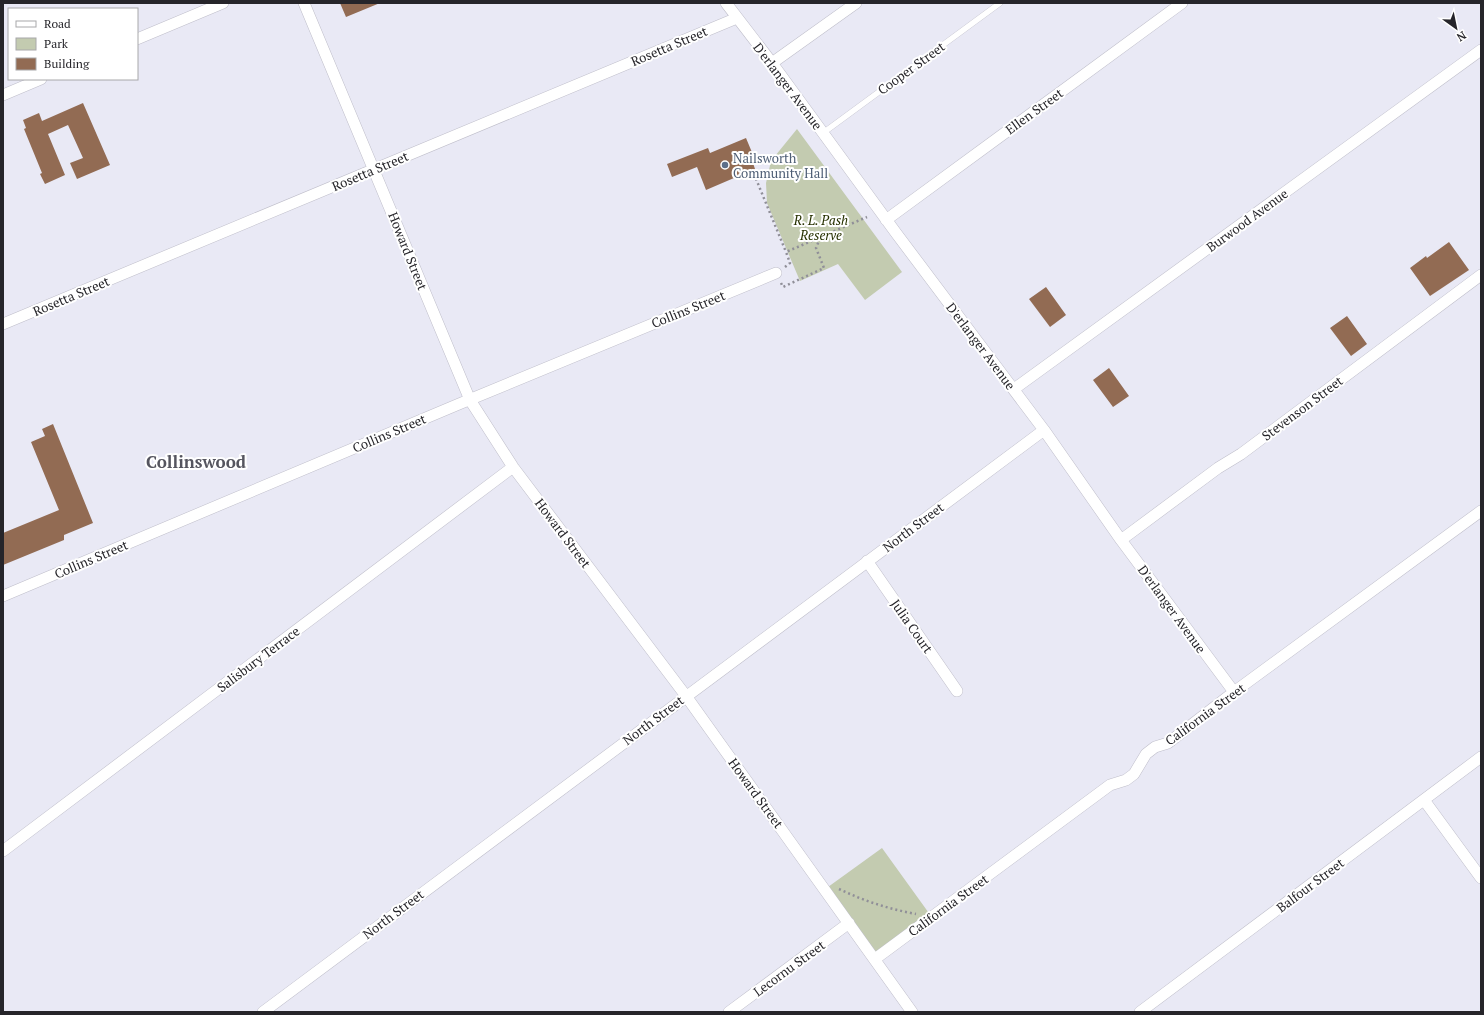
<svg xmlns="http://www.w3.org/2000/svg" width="1484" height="1015" font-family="'PT Serif',serif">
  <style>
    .green { fill: #c3cbb0 }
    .building { fill: #926b53 }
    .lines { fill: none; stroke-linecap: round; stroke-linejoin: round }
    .lane-casing { stroke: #bfbeca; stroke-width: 6 }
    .street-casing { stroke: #bfbeca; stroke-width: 12 }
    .path { stroke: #908f98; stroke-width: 2.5; stroke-dasharray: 2 3; stroke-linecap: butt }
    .lane { stroke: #fff; stroke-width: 5.5 }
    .street { stroke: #fff; stroke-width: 11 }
    .service-dot { fill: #5c6f8a; stroke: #fff; stroke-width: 1.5 }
    .labels { text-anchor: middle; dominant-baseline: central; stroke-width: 4; stroke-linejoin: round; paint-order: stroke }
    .street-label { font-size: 13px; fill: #26252a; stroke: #fff }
    .service-label { font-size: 13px; fill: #4e5e75; stroke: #fff; text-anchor: start }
    .park-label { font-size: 13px; font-style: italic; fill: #273100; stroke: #fff }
    .district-label { font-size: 17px; font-weight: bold; fill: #55555f; stroke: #fff }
  </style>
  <rect width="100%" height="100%" fill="#e9e9f5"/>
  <path class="green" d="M797,129L902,272L865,300L838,264L800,281L767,203L766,183L771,161Z
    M882,848L931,916L876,955L828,887Z"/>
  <path class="building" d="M340,3H380L346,17Z
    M83,103L110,165L77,179L70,163L83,158L68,125L48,134L65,175L45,184L40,174L42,173L24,129L26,128L23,120L39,113L42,121Z
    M746,138L756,162L753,163L755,169L706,190L697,167L672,177L667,164L708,148L710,153Z
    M1449,242L1469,270L1430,296L1410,268L1426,256L1427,258Z
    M1046,287L1066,315L1050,327L1029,299Z
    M1347,316L1367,344L1351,356L1330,328Z
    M1109,368L1129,396L1113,407L1093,380Z
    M53,424L93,523L64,535V540L3,565V533L59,510L31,442L45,436L42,429Z"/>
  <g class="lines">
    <defs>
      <path id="lane" d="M823,133L1000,3"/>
      <path id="street" d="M304,3L470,400L513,467L686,696L912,1012
        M726,3L772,63L896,233L1044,430L1121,540L1234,692
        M137,39L223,3
        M772,63L856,3
        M3,95L41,79
        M886,220L1182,3
        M3,324L737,18
        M1014,389L1481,50
        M1121,540L1218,468L1241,454L1481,275
        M867,561L957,691
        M3,596L459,404L776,273
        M1424,800L1481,878
        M3,851L513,467
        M875,959L1110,785L1126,780L1134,774L1146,754L1155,747L1168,743L1234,692L1481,511
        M263,1012L1044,430
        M729,1012L849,923
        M1140,1012L1481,757"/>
    </defs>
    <use href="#lane" class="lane-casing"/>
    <use href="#street" class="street-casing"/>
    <path class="path" d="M754,174L786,252
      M785,267L790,263L786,252L867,217
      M781,283L783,287L824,268L816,248L820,238
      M839,889C864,901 889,909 916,914"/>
    <use href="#lane" class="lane"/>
    <use href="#street" class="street"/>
  </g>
  <circle class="service-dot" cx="725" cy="165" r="4"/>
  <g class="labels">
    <g class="street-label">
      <text transform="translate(669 46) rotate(-23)">Rosetta Street</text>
      <text transform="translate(911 68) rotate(-36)">Cooper Street</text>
      <text transform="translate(788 86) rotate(53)">D'erlanger Avenue</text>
      <text transform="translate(1034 111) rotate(-36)">Ellen Street</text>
      <text transform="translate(370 171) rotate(-23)">Rosetta Street</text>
      <text transform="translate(1247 220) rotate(-36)">Burwood Avenue</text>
      <text transform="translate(408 251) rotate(68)">Howard Street</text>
      <text transform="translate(71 296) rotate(-23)">Rosetta Street</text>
      <text transform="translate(688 309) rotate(-22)">Collins Street</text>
      <text transform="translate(981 346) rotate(53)">D'erlanger Avenue</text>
      <text transform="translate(1302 408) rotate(-37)">Stevenson Street</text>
      <text transform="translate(389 433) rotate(-23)">Collins Street</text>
      <text transform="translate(913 527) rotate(-37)">North Street</text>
      <text transform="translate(563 533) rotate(53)">Howard Street</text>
      <text transform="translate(91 559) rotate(-23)">Collins Street</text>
      <text transform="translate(1172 609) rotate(54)">D'erlanger Avenue</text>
      <text transform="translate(912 626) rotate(55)">Julia Court</text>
      <text transform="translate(258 659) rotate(-37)">Salisbury Terrace</text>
      <text transform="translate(1205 714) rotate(-36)">California Street</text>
      <text transform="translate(653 720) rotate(-37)">North Street</text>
      <text transform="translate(756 793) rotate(54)">Howard Street</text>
      <text transform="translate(1310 885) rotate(-37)">Balfour Street</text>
      <text transform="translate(948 905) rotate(-36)">California Street</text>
      <text transform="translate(393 914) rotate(-37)">North Street</text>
      <text transform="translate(789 968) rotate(-36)">Lecornu Street</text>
    </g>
    <g class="service-label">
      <text x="733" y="158">Nailsworth<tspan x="733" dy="15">Community Hall</tspan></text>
    </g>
    <g class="park-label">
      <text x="821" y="220">R. L. Pash<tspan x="821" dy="15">Reserve</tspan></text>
    </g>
    <g class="district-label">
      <text x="196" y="461">Collinswood</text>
    </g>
  </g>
  <rect width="1484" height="1015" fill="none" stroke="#26252a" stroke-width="8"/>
  <rect x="8" y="8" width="130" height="72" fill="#ffffff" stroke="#a8a8aa"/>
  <rect x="16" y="21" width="20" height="6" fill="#ffffff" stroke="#a8a8aa"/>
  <text x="44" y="28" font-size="12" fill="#26252a">Road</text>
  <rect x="16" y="38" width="20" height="12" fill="#c3cbb0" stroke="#a8a8aa"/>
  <text x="44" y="48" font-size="12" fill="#26252a">Park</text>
  <rect x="16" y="58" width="20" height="12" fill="#926b53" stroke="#a8a8aa"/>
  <text x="44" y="68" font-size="12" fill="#26252a">Building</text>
  <g transform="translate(1456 28) rotate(147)" stroke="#ffffff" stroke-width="3" paint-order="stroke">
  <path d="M0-3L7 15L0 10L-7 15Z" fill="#26252a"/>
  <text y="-6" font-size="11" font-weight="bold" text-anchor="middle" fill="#26252a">N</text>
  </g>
</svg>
